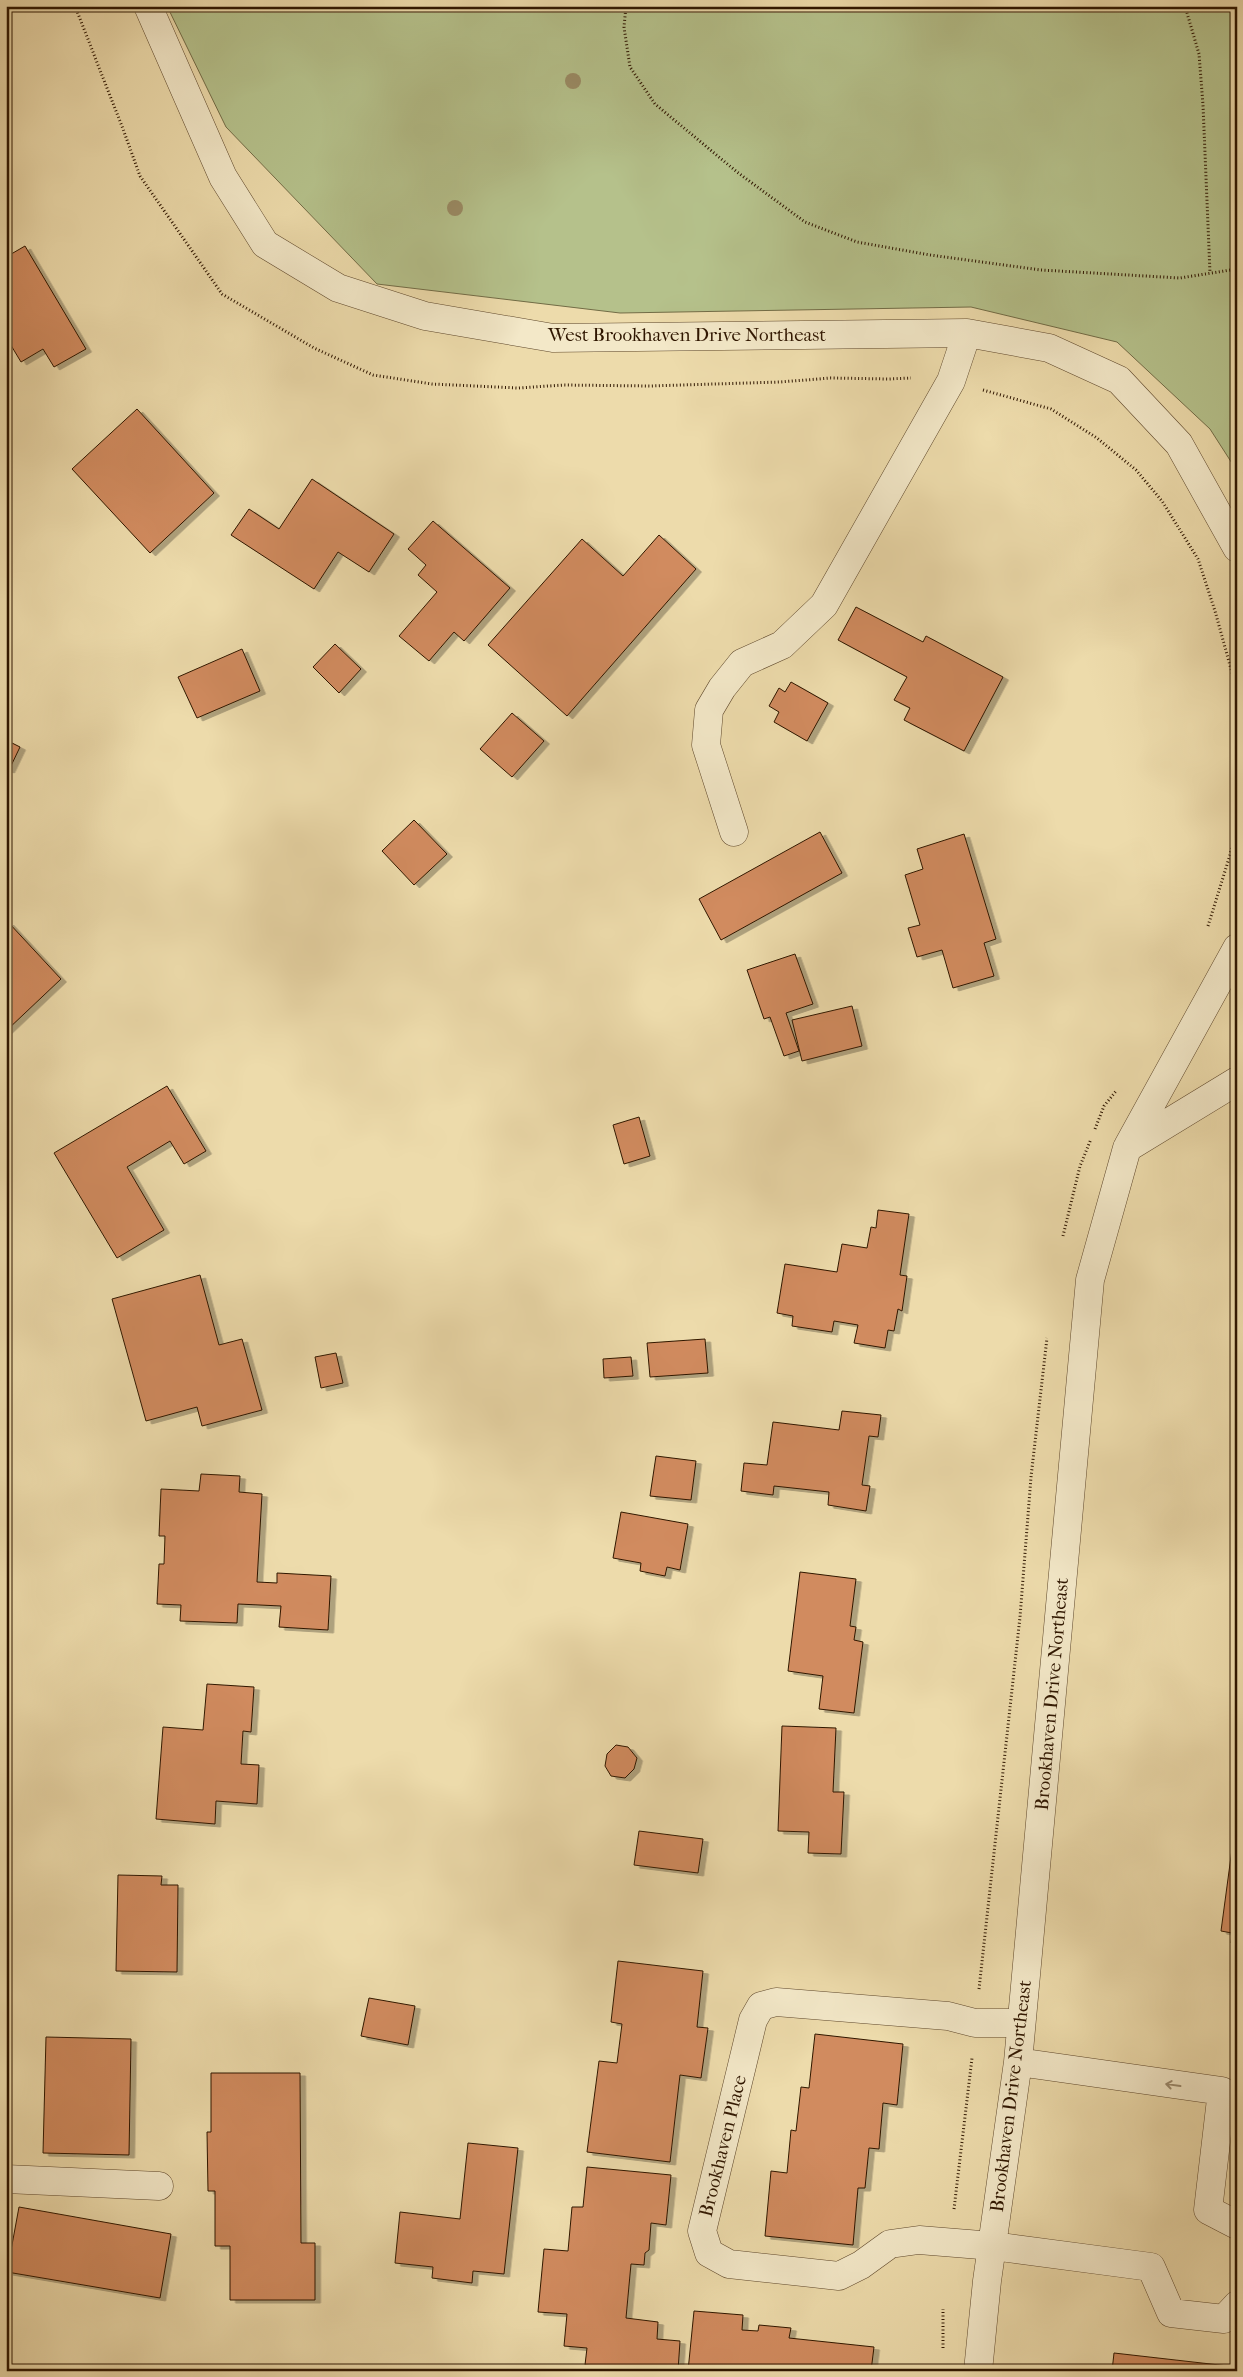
<svg xmlns="http://www.w3.org/2000/svg" width="1243" height="2377" font-family="'IM FELL French Canon',serif">
  <style>
    .green { fill: #b5c18b; stroke: #726c46 }
    .building { fill: #d18b5e; stroke: #2f1600; filter: url(#shadow) }
    .lines { fill: none; stroke-linecap: round; stroke-linejoin: round }
    .minor-casing { stroke: #5e472b; stroke-width: 29 }
    .path { stroke: #2f1600; stroke-width: 3; stroke-dasharray: 1 2.5; stroke-linecap: butt }
    .minor { stroke: #f3e8c8; stroke-width: 28 }
    .tree { fill: #9a8b64 }
    .oneway { stroke: #9b8a6e }
    .labels { text-anchor: middle; dominant-baseline: central; stroke-width: 4; stroke-linejoin: round; paint-order: stroke }
    .street-label { font-size: 19px; fill: #2f1600; stroke: #f3e8c8 }
  </style>
  <defs>
    <filter id="shadow"><feDropShadow dx="5.5" dy="3" stdDeviation="0" flood-color="#0004"/></filter>
  </defs>
  <rect width="100%" height="100%" fill="#eddbab"/>
  <filter id="stains"><feTurbulence type="fractalNoise" baseFrequency=".004" numOctaves="4"/><feColorMatrix values="0 0 0 0 .2 0 0 0 0 .09 0 0 0 0 .02 0 0 0 .5 -.17"/></filter>
  <radialGradient id="worn" r=".72"><stop offset=".6" stop-color="#630" stop-opacity="0"/><stop offset="1" stop-color="#630" stop-opacity=".3"/></radialGradient>
  <path class="green" d="M167,6H1237V471L1210,429L1117,342L971,307L620,313L377,284L226,127Z"/>
  <path class="building" d="M25,246L86,349L54,367L43,349L21,362L6,337V257Z
    M137,409L214,493L150,553L72,469Z
    M312,479L394,534L369,572L338,552L314,589L231,535L249,509L279,529Z
    M433,521L510,588L464,641L454,632L429,661L399,636L437,592L418,575L426,565L408,549Z
    M659,535L696,569L567,716L488,645L582,539L623,576Z
    M856,607L923,642L926,636L1003,677L964,751L904,720L910,708L894,700L907,677L838,640Z
    M335,644L361,669L339,693L313,667Z
    M242,649L260,691L197,718L178,677Z
    M791,682L828,703L807,741L774,722L779,712L769,706L779,688L785,692Z
    M512,713L544,741L512,777L480,749Z
    M6,740L20,747L9,770L6,769Z
    M414,820L447,854L414,885L382,851Z
    M820,832L842,873L721,940L699,899Z
    M964,834L996,939L984,943L994,976L953,988L942,950L917,957L908,928L920,925L905,875L923,869L917,849Z
    M8,922L61,979L6,1031V924Z
    M795,954L813,1004L786,1013L799,1051L784,1056L770,1017L764,1019L747,970Z
    M852,1006L862,1046L802,1061L792,1020Z
    M167,1086L206,1151L184,1164L170,1141L127,1167L164,1230L117,1258L54,1153Z
    M639,1117L650,1156L624,1164L613,1125Z
    M878,1210L909,1214L900,1275L907,1276L902,1311L898,1309L894,1331L888,1330L885,1348L854,1343L858,1325L834,1321L832,1332L792,1326L793,1316L777,1313L785,1264L837,1272L842,1244L867,1248L871,1227L876,1228Z
    M200,1275L219,1345L242,1339L262,1410L202,1426L197,1407L146,1421L112,1299Z
    M705,1339L708,1373L650,1377L647,1343Z
    M336,1353L343,1383L321,1388L315,1357Z
    M631,1357L633,1376L604,1378L603,1359Z
    M842,1411L881,1415L878,1437L869,1436L862,1485L870,1486L866,1511L828,1505L829,1492L774,1486L773,1495L741,1491L744,1463L767,1465L773,1422L839,1430Z
    M656,1456L696,1461L691,1500L650,1496Z
    M201,1474L240,1476L239,1492L262,1494L257,1582L277,1583V1573L331,1576L328,1630L279,1627L281,1606L238,1604L237,1623L180,1621L181,1605L157,1604L159,1564H164L165,1536H159L161,1489L199,1491Z
    M621,1512L688,1524L680,1570L667,1567L665,1576L640,1571L641,1563L613,1558Z
    M800,1572L856,1579L850,1626L856,1627L854,1640L863,1642L854,1713L819,1709L823,1676L788,1671Z
    M207,1684L254,1687L251,1732L243,1731L241,1764L259,1765L257,1804L216,1801L215,1824L156,1819L163,1727L203,1730Z
    M782,1726L836,1728L833,1792H844L841,1854L808,1853L809,1832L778,1831Z
    M616,1745L628,1747L637,1758L634,1769L625,1778L611,1776L605,1766L607,1754Z
    M639,1831L703,1839L698,1873L634,1865Z
    M1232,1849L1237,1850V1944L1231,1943L1232,1933L1221,1931Z
    M118,1875L162,1876L161,1885H178L177,1972L116,1971Z
    M618,1961L703,1971L697,2027L708,2028L701,2078L680,2075L670,2162L587,2152L599,2061L617,2063L622,2024L611,2022Z
    M369,1998L415,2006L408,2045L361,2036Z
    M815,2034L903,2044L897,2105L883,2103L879,2149L869,2148L865,2188H858L853,2245L765,2236L771,2171L787,2173L791,2130L796,2131L801,2087L809,2088Z
    M46,2037L131,2039L129,2155L43,2153Z
    M211,2073H300L301,2243H315V2300H230V2246H215V2191H208L207,2132H211Z
    M468,2143L518,2148L504,2274L473,2271L472,2283L432,2278L433,2267L395,2263L400,2212L460,2219Z
    M587,2167L671,2175L666,2225L651,2223L649,2250L645,2253L644,2265L631,2264L626,2318L658,2322L657,2339L680,2341L678,2371H615V2368L585,2365L587,2348L564,2346L567,2314L538,2312L544,2249L568,2251L572,2207H583Z
    M19,2207L171,2234L160,2298L7,2272Z
    M694,2311L743,2315L742,2330L758,2331L759,2325L791,2328L789,2338L874,2347L871,2371H688Z
    M1114,2353L1237,2367V2371H1112Z"/>
  <g class="lines">
    <defs>
      <path id="minor" d="M148,6L223,177L265,244L338,288L425,316L553,338L967,333L1049,348L1119,380L1179,444L1237,548
        M734,832L706,745L709,710L722,688L742,663L782,645L824,605L951,381L967,333
        M1128,1146L1237,948
        M1021,2023H975L948,2016L776,2002L761,2006L753,2020L702,2231L709,2253L729,2264L839,2276L861,2265L890,2244L919,2240L993,2246L1151,2267L1171,2313L1224,2319L1237,2305
        M1018,2062L1222,2091L1208,2210L1237,2225
        M6,2179L159,2186
        M978,2371L987,2281L1018,2062L1090,1280L1127,1148L1237,1081"/>
    </defs>
    <use href="#minor" class="minor-casing"/>
    <path class="path" d="M75,6L123,129L140,176L222,294L314,348L373,375L432,384L518,388L564,385L650,386L780,382L831,378L888,379L911,378
      M626,6L624,27L630,67L655,104L737,172L805,222L857,242L930,255L1041,270L1180,278L1237,269
      M1185,6L1199,54L1203,105L1210,273
      M983,390L1051,409L1097,438L1136,470L1162,501L1198,559L1215,611L1234,680L1237,698
      M1208,926L1230,855L1237,826
      M1095,1129L1104,1106L1116,1091
      M1063,1236L1080,1166L1091,1139
      M979,1989L1020,1617L1031,1477L1047,1338
      M954,2209L972,2058
      M943,2348V2309"/>
    <use href="#minor" class="minor"/>
  </g>
  <g class="tree">
    <circle cx="573" cy="81" r="8"/>
    <circle cx="455" cy="208" r="8"/>
  </g>
  <defs><path id="oneway-shaft" d="M-6 0H5M1.5-3L5.5 0L1.5 3" fill="none" stroke-width="1.6" stroke-linecap="round" stroke-linejoin="round" transform="scale(1.25)"/></defs>
  <use class="oneway" href="#oneway-shaft" transform="translate(1173 2085) rotate(-172)"/>
  <g class="labels">
    <g class="street-label">
      <text x="687" y="335">West Brookhaven Drive Northeast</text>
      <text transform="translate(1052 1694) rotate(-85)">Brookhaven Drive Northeast</text>
      <text transform="translate(1011 2096) rotate(-83)">Brookhaven Drive Northeast</text>
      <text transform="translate(723 2146) rotate(-76)">Brookhaven Place</text>
    </g>
  </g>
  <rect width="1243" height="2377" fill="none" stroke="#eddbab" stroke-width="25"/>
  <rect x="8" y="8" width="1228" height="2362" fill="none" stroke="#2f1600" stroke-width="2.5"/>
  <rect x="12" y="12" width="1218" height="2352" fill="none" stroke="#2f1600"/>
  <rect width="100%" height="100%" filter="url(#stains)"/>
  <rect width="100%" height="100%" fill="url(#worn)"/>
</svg>
